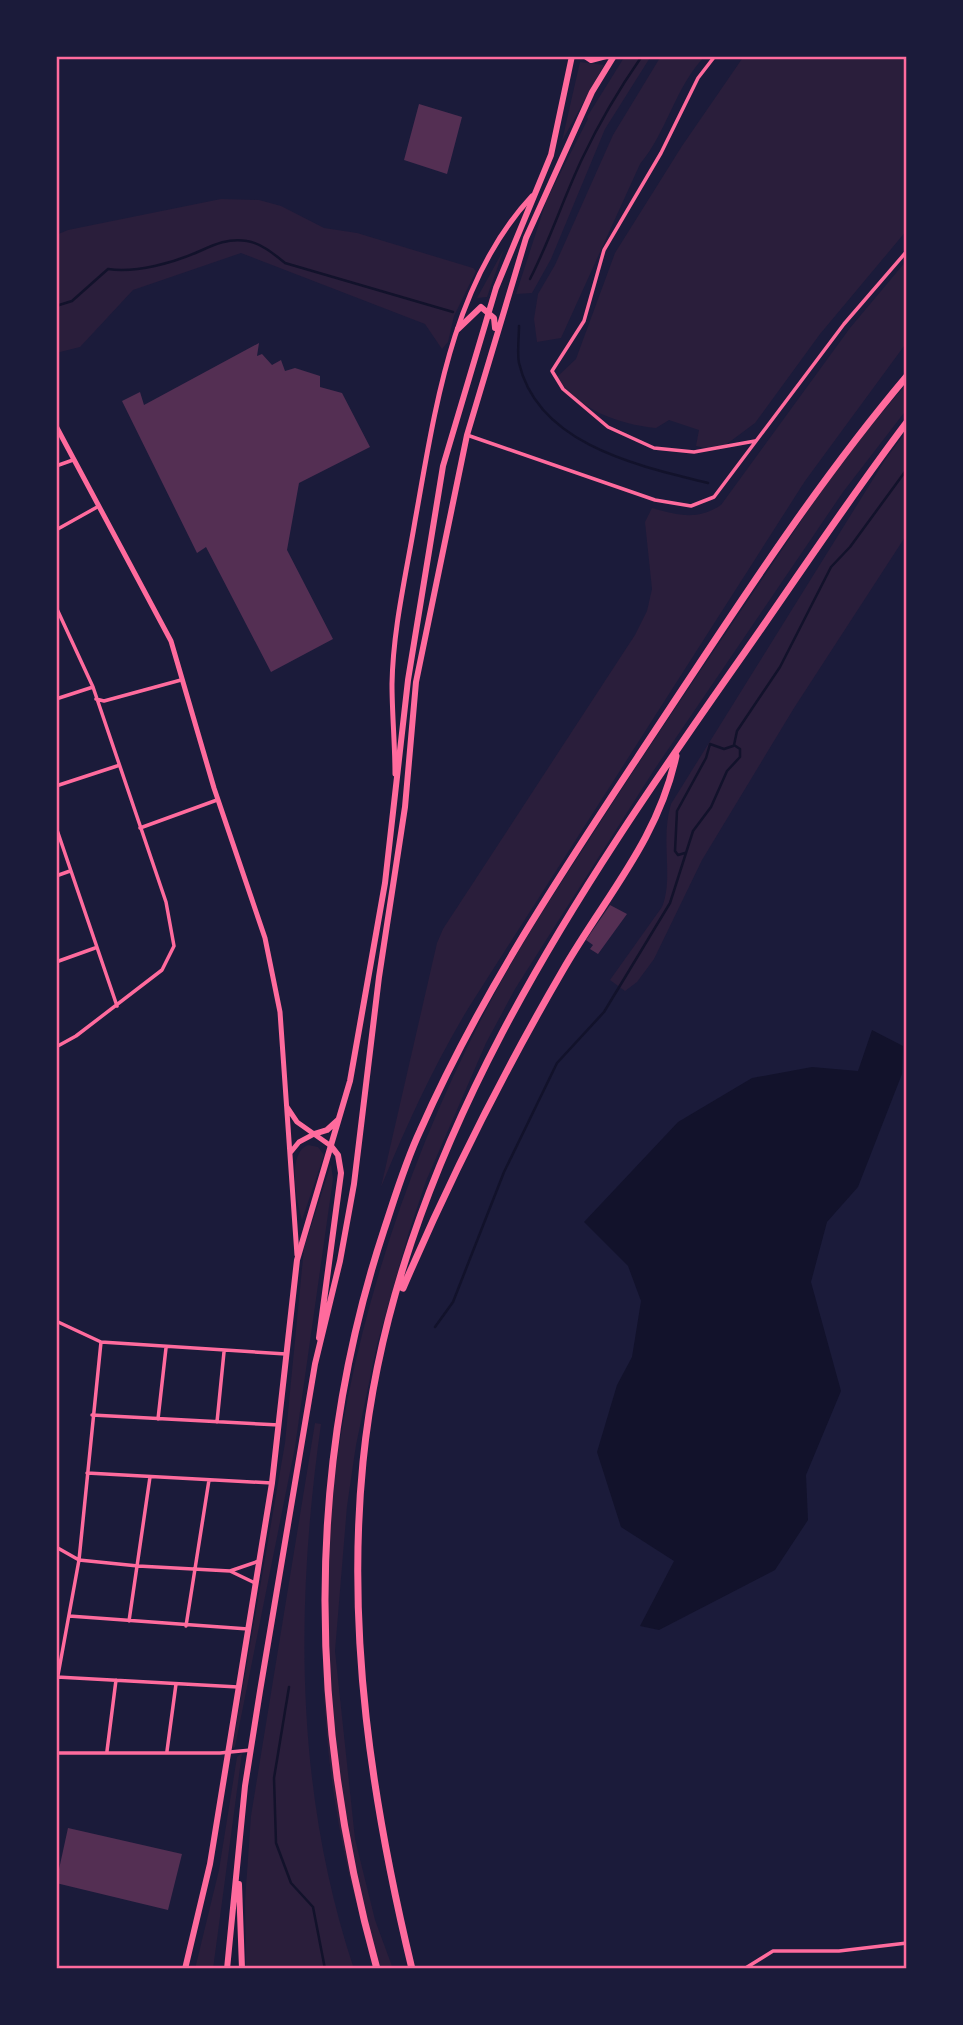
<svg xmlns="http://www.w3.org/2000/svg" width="963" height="2025" font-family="'Varela Round',sans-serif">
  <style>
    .green { fill: #2a1e3b }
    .water { fill: #12122b }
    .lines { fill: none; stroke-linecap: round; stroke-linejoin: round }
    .stream { stroke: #12122b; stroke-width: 2.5 }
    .building { fill: #542f53 }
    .minor { stroke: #ff6b9d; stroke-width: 3.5 }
    .tertiary { stroke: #ff6b9d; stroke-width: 5 }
    .secondary { stroke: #ff6b9d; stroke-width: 5 }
    .trunk { stroke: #ff6b9d; stroke-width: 6 }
    .motorway { stroke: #ff6b9d; stroke-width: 7 }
    .neatline { fill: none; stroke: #ff6b9d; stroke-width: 2.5 }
  </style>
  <rect width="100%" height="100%" fill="#1b1b3a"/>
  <path class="green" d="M625,56H651L605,129L551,259L532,293L516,294L547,199L588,119L587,117Z
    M661,56H705C675,87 667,132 640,164L561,338L537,342L534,319L538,294L555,265L613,135Z
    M744,56H907V230L820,334L755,423L724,446L710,449L696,446L699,430L669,420L656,428C618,424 579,410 557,377L576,359L615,253L682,146Z
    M580,62L604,65L562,141Z
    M221,199L259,200L281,206L324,228L357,233L473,268L476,271L454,316L448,342L442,349L425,324L241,253L133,290L80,347L56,353V235L68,230Z
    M504,249L487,297L477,298Z
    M907,260V342L805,481L469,1007C434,1065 407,1124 381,1187L437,943L443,929L635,635L647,611L652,589L645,522L652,508C678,515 697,521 721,505L850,328Z
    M907,383V409L843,492L654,770L515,989L486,1043L426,1181L409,1232L377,1345L356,1445L347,1506L335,1651L355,1839L375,1920L393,1969H377C266,1657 337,1294 487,1008C516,951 552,897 587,843C660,728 738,617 813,503L848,453Z
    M907,430V534L794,708L702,860L654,959L637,982L625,991L610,980L662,907C674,878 660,840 671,804L885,460Z
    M308,1145L318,1147L324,1155L302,1220C297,1203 286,1153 308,1145Z
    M331,1164L333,1179L295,1447L235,1747L232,1749L285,1443L304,1248Z
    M315,1423L321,1424C295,1607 295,1792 354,1969H246L245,1901L251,1816Z
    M242,1753L213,1969H195L219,1870L237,1757Z"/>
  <path class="water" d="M872,1030L903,1046L902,1074L858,1187L827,1222L811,1282L841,1391L806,1475L808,1520L775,1570L659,1630L640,1626L674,1561L621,1527L597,1452L617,1385L632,1357L641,1301L628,1266L584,1222L678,1122L752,1078L812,1067L858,1071Z"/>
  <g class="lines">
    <path class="stream" d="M530,279C550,240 563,199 582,159C599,123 619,89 642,56
      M56,306L72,301L108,269C137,273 173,263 200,251C215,244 229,238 247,241C261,243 274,254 285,263L453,312
      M519,326C519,337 517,352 519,363C538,445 639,466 708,483
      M685,853L678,855L675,851L677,811L706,758L710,744L724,749L733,746
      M435,1327L453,1302L504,1172L557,1063L604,1012L670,903L693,831L711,807L727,771L740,757V749L734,745L737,731L780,667L831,567L850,547L907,469
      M289,1687L274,1778L276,1843L291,1883L313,1907L325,1969"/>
  </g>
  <path class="building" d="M419,104L462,117L447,174L404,160Z
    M259,343L257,356L262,354L272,365L281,360L285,371L295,368L320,376V387L342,393L370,447L299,483L287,550L333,639L271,672L206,547L197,553L122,401L140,392L144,405Z
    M610,905L627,914L598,954L590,949L593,945L586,940Z
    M68,1828L182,1854L168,1910L56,1883Z"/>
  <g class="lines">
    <path class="minor" d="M715,56L698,78L661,153L604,250L584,321L552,371L563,389L608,427L654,448L694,452L755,441
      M467,435L655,500L691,506L714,497L844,324L907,251
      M56,466L73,460
      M56,530L99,506
      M56,607L93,687L166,902L174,946L162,970L76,1036L56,1047
      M56,699L93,687
      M96,699L104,701L181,680
      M56,786L117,766
      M56,827L117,1006
      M140,828L217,800
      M56,876L70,871
      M56,962L95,948
      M56,1321L101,1342L286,1354
      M92,1415L279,1425
      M158,1419L166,1348
      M217,1422L224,1352
      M87,1473L272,1483
      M56,1547L79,1560L138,1566L230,1571L259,1561
      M230,1571L255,1583
      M69,1616L248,1629
      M129,1621L150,1477
      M186,1626L209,1480
      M57,1677L238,1687
      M56,1686L79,1560L101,1342
      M107,1751L116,1680
      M167,1751L176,1684
      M56,1753H220L251,1750
      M744,1969L773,1951H839L907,1943"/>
    <path class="tertiary" d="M395,774C395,744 392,714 392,684C393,629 406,575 415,521C435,410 452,282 532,196"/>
    <path class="secondary" d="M56,426L171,641L214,788L265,938L280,1012L297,1255
      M287,1107L297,1122L331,1146
      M290,1153L299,1142L314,1134"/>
    <path class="trunk" d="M585,56L591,60L606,56
      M458,329L481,307L494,318L495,328
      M314,1134L327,1130L338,1120
      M319,1338L341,1173L338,1155L331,1146
      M239,1884L242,1969
      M185,1969L210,1864L272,1483L297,1260L350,1081L385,883L408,680L443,466L496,288L551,155L572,56
      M227,1969L245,1786L260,1691L315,1364L340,1261L354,1184L379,977L405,807L416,682L429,619L467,435L526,238L592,92L614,56"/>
    <path class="motorway" d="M403,1288C450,1179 503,1073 563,970C605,897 658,840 676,756
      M377,1969C309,1725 304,1472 384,1230C395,1197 405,1163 420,1131C481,993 564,869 647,743C730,618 810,491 907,376
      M412,1969C372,1803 346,1633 363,1462C393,1159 575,894 745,652C799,575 850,497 907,422"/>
  </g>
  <rect width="963" height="2025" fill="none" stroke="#1b1b3a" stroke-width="116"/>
  <rect x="58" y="58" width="847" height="1909" class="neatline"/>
</svg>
